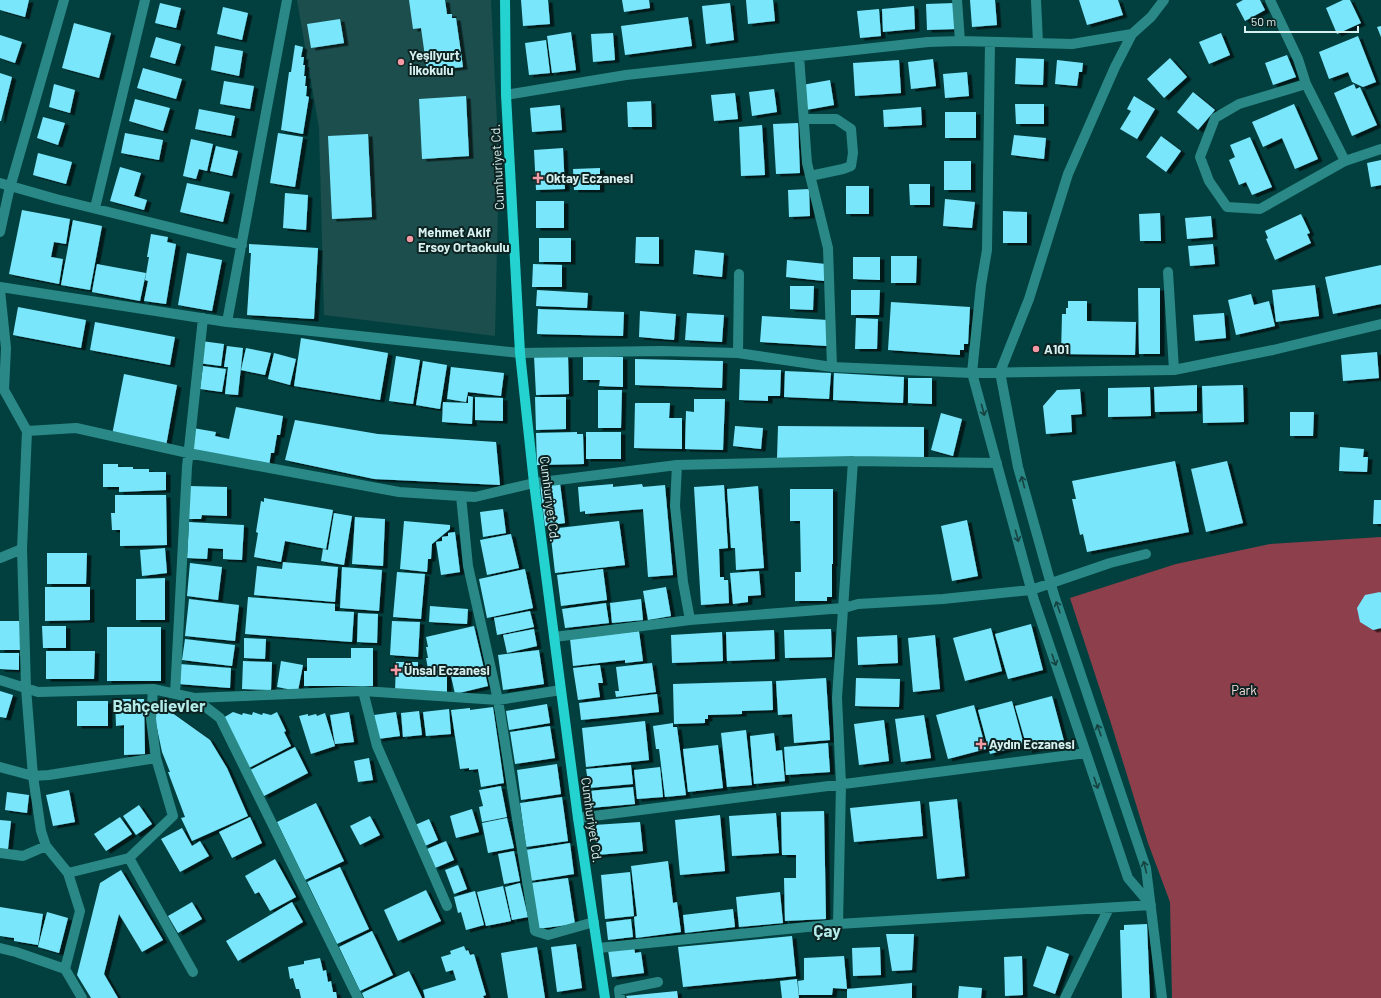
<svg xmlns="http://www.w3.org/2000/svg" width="1381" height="998" font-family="Barlow,sans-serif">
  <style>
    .built { fill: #1b4e4d }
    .green { fill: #8d404b }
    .building { fill: #7ae6fc; filter: url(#shadow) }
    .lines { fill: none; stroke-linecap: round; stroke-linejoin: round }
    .minor { stroke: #2a8987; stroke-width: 10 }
    .major { stroke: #24d3d0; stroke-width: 10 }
    .oneway { stroke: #164240 }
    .poi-dot { fill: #f49aa4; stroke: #0d2322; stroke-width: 1.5 }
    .labels { text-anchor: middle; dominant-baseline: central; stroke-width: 4; stroke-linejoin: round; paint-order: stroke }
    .poi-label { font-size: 13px; font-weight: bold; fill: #d6f1f0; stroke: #0d2322; text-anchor: start }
    .street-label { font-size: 13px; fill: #d6f1f0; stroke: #0d2322 }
    .park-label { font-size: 13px; fill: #f9dcde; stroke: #0d2322 }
    .district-label { font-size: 17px; font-weight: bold; fill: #b3ebe9; stroke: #0d2322 }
  </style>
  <defs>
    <filter id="shadow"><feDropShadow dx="4.5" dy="2.5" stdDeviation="0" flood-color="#0009"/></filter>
  </defs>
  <rect width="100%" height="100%" fill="#02403f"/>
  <path class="built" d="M297,0H491L499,163L495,336L324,315L319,128Z"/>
  <path class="green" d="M1381,537V998H1172L1170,902L1148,843L1110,720L1070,598L1176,564L1270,544Z"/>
  <path class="building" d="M0,0H29L25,17L0,10Z
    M409,0H445L447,14H452V18H456L463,67L427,71L421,28L413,29Z
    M521,0H548L550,24L523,26Z
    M622,0H649L650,8L624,12Z
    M746,0H773L775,21L748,24Z
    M970,0H995L997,25L972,27Z
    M1079,0H1118L1123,15L1087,25Z
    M1243,0H1260L1265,10L1245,21L1236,4Z
    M1343,0H1350L1361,23L1337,34L1326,8Z
    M160,3L181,8L176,28L155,23Z
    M730,3L734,40L706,44L702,6Z
    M955,3L956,29L927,30L926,4Z
    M914,6L915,29L883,32L882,9Z
    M223,7L248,13L242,40L217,34Z
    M879,9L881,36L860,38L857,11Z
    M688,17L692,46L625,55L621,26Z
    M340,19L344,43L311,48L307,24Z
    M74,23L111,33L99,78L62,68Z
    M1381,26V37L1377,27Z
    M571,32L576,70L552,73L547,36Z
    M613,33L615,60L593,62L591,34Z
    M1221,33L1230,55L1209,64L1199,42Z
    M0,35L22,42L15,63L0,58Z
    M1358,36L1376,82L1363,87L1352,82L1348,72L1329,79L1319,52Z
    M156,37L181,44L175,64L150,57Z
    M546,40L550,73L529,75L525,43Z
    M295,45L303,47L301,57H304L303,65H305L304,76H306L305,86H307L306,96L309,97L303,134L281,130L289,72H291Z
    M215,46L243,51L239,76L211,70Z
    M1287,55L1296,77L1273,85L1265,63Z
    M1016,58L1044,59L1043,85L1015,84Z
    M1170,58L1187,77L1164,98L1147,79Z
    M933,59L936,86L911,89L908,62Z
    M899,60L901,93L855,96L853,63Z
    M1057,60L1083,63L1082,72H1079L1077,86L1055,84Z
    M143,68L182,79L176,99L137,88Z
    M967,72L969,96L945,98L943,74Z
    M0,73L12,77L1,121H0Z
    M830,80L834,105L806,110L802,85Z
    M224,81L254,86L250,109L220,104Z
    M54,84L75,90L70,113L49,107Z
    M1354,84L1356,89L1360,87L1377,125L1352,136L1334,93Z
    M774,89L777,112L752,116L749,92Z
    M1193,92L1215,110L1198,130L1177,112Z
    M735,93L738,119L714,121L711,95Z
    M466,96L469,156L422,159L419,99Z
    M1134,96L1155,109L1137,139L1120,129L1131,111L1127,109Z
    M135,99L170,108L163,131L129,121Z
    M651,101L652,127H628L627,102Z
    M1015,104H1044V124H1016Z
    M1294,104L1318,159L1295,169L1282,138L1263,147L1252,122Z
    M560,105L562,130L532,132L530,108Z
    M921,107L922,125L884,127L883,110Z
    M199,109L235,116L231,136L195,129Z
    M945,112H976V138H945Z
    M43,117L65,123L58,145L37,138Z
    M798,123L800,173L776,174L773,124Z
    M762,125L765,175L741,176L739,127Z
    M125,133L163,140L159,160L121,153Z
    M278,133L303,137L295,187L270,183Z
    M368,134L372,217L332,219L328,136Z
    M1014,135L1046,138L1044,159L1011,155Z
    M1161,136L1181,151L1166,172L1146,157Z
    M1250,137L1272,187L1252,195L1246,182L1239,185L1229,160L1235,157L1230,145Z
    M191,139L213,144L207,171L199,169L196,179L183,176Z
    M216,146L238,151L232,176L210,171Z
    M563,148L565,189L536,190L534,150Z
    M38,153L72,162L66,184L33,175Z
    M1381,160V185L1371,187L1367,163Z
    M944,161H971V190H944Z
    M120,167L141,173L134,196L147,200L144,210L110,201Z
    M600,168V190H574L573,169Z
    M187,183L230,192L223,222L180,212Z
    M909,184H930V205H910Z
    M846,186H869V214H846Z
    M809,189L810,216L789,217L788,190Z
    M285,193L308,195L306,230L283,228Z
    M945,199L975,202L972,228L943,226Z
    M536,201H564V228H536Z
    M22,210L70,219L66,244L54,242L51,257L63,259L59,284L9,274Z
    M1003,211L1027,212V243H1003Z
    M1160,213L1161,241H1140L1139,214Z
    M1301,214L1310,233L1307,234L1311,243L1275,260L1266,239L1268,238L1265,231Z
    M1211,216L1213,237L1187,239L1185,218Z
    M73,220L102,226L90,290L61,285Z
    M151,234L168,237L167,242L176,244L166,304L144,301L148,281L145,280L149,257H147Z
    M636,237H659V264L635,263Z
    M539,238H571V262H539Z
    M249,244L318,248L314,319L247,315L251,253H249Z
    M1213,244L1215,264L1190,266L1188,246Z
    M695,250L724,253L722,277L693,274Z
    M187,253L222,260L212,311L178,305Z
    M891,256H917L916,283H891Z
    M853,257H880V280L853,279Z
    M787,260L826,264L824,281L786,277Z
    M97,264L146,273L140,301L92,292Z
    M533,264L562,265V287H532Z
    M1381,265V304L1333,314L1325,277Z
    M1315,285L1319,316L1276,322L1272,290Z
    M790,286H814L813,310L790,309Z
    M1138,288H1160V354H1139Z
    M537,290L588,293L587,308L536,306Z
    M851,290H880L879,315H851Z
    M1251,294L1254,305L1269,301L1275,326L1236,335L1228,300Z
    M1068,301H1087V321L1136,322L1135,355L1061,354L1062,314H1066V308H1068Z
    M891,302L970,307L968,344H964V350H960V355L888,350Z
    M18,307L86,320L81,348L13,335Z
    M538,309L624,312L623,336L537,334Z
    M640,311L676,314L674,340L639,337Z
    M687,313L724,315L722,342L685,340Z
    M1224,313L1226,338L1195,341L1193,315Z
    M762,316L828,320L827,346L760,342Z
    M856,318L878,319L877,349H855Z
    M95,322L175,337L170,365L90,350Z
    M301,338L388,353L380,400L294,386Z
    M201,341L224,344L221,366L198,363Z
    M227,346L243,348L238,395L225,394L228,367H224Z
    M246,348L271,353L265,375L241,370Z
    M1377,352L1379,378L1343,381L1341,355Z
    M274,353L296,359L290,385L268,379Z
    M396,356L420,360L413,404L389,401Z
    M534,356H568L569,394L536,395Z
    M583,356L623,357V387L599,386L600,380H583Z
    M635,359L723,361L722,388L635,385Z
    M423,361L447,365L440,409L416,405Z
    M203,366L226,369L222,392L200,389Z
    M451,367L504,373L501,396L468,392L466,402L447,399Z
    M740,369L781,370L780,396H768V401L739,400Z
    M785,371L831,373L829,399L784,397Z
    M834,373L904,377L903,403L833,400Z
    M124,374L177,385L166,446L112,435Z
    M908,378H932V404L908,403Z
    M1197,385V411L1155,412L1154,387Z
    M1243,385L1244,422L1203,423L1202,386Z
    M1150,387L1151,416L1108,417V388Z
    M1080,389L1082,414L1071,415L1072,432L1046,434L1043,406L1057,390Z
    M598,390H622L621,428H598Z
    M468,396L473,397L472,424L442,422L443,402L468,403Z
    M475,397L503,398V421L475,420Z
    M535,397H566V429L536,430Z
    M694,399H725L723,450L685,449L686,411L694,412Z
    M635,403H670L669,418H682V449L634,448Z
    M236,407L283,416L280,435H277L274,453H271L269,466L188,451L193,428L216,432L215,436L229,439Z
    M1290,412H1314L1313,436H1290Z
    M941,413L962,419L953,456L931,450Z
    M295,420L378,434L496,442L500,485L374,479L285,460Z
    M735,426L763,428L761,449L733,446Z
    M778,426L924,427V459L777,458Z
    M577,432V434H583L584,464L537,465L536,433Z
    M586,432H621V459H586Z
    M1340,447L1364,449L1363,457H1368L1367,472L1339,471Z
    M1175,461L1189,532L1087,552L1083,534L1080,535L1072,499H1076L1072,481Z
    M1227,461L1243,523L1206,532L1191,469Z
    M103,464H118V467H133V469H149V472H166V490L119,492V487H103Z
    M560,483L565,523L545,526L540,485Z
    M613,484V487L642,484L643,487L665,485L673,575L648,577L643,509L585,514V511L580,512L578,487Z
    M724,485L728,548L719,549L720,577H724V580H728L729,603L701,605L694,487Z
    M189,486L227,487V516L202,515L201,519H188Z
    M758,486L764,568L736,570L735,548H731L727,489Z
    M790,489H833V564H832V597H827V601H795V572H801L800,521H790Z
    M115,495H166L167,545L120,546V530H112L111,513H115Z
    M264,498L333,510L326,549L285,541L281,562L254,557L258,533L256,532L261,501L264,502Z
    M1374,500H1381V524H1373Z
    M503,509L506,533L483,537L480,512Z
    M334,513L352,516L344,565L321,561L323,549L328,550Z
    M355,517L385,519L383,566L352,564Z
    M967,520L978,576L952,581L941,526Z
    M404,521L450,525V529L432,544L431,559H428L427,572L400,569Z
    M619,521L625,565L555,573L550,529Z
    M189,522L244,525L242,560L223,559V549L208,548L207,559L187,558Z
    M455,532L460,572L441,575L436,542L442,541V537L448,536V533Z
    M511,534L519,568L487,575L480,540Z
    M165,548L167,573L142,576L140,550Z
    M47,553H87L86,584H47Z
    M283,562L338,567L335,602L254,595L257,566L282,569Z
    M190,563L222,567L218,600L187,596Z
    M342,567L382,570L379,611L340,608Z
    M525,569L533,608L487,618L479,579Z
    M603,569L607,600L561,606L557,575Z
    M759,571L761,595L748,596V602L733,604L730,573Z
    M397,572L425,574L421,619L393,617Z
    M165,578V620H136V579Z
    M45,587H90V620L45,621Z
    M666,587L671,616L648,620L643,591Z
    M1380,592L1381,593V628L1373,630L1360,622L1357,608L1365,595Z
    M248,597L335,604V611L354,612L352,642L245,634Z
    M189,599L239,605L235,641L185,636Z
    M641,599L643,620L612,623L610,603Z
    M606,603L609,623L565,628L562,609Z
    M430,606L468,609L467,624L429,622Z
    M530,611L534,627L497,635L494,618Z
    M358,613L378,614L377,643L357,642Z
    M0,621H20V650H0Z
    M392,621L420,622L418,657L390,655Z
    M1031,624L1043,670L1008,679L995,634Z
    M42,626H66V648H43Z
    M474,626L488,686L455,694L449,667L438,670L437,667L428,669L426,658H428L426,647H428L426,637Z
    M107,627H161V681H107Z
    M991,628L1002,671L965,681L953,638Z
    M534,629L537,646L507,653L503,635Z
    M831,629L832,657L785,658L784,630Z
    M774,630L775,659L727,661L726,632Z
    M639,631L643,661L625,663V660L573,666L570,639Z
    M722,632L723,661L672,663L671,635Z
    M897,635L898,663L858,665L857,637Z
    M935,635L940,689L913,692L908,638Z
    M244,638L266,639L265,659L244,658Z
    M185,639L235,645L232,666L182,660Z
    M351,648H373V686H304V671H307V658H351Z
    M539,650L544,684L503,690L498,655Z
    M46,651H95L94,679H46Z
    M0,653H19V670L0,669Z
    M243,661L272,662L271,690L242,689Z
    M281,661L303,665L298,691L277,687Z
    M396,662H418V670H447V692L395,691Z
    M652,663L656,692L616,697L615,691H619L616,667Z
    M180,664L231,668L230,688L178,684Z
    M600,665L603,683H598L600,697L578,700L573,668Z
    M826,678L830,740L794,743L792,714L778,715L776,681Z
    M856,678L900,679L899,707L855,706Z
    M772,681L773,710L742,711V714L708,715V719H705V723L674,724L673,684Z
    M0,691L13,695L6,718L0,717Z
    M657,694L659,712L581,720L579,703Z
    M1052,696L1064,741L1028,751L1015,706Z
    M115,699H144L145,754L124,755V725L116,726Z
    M77,701H108V726H77Z
    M1012,701L1024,745L990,754L978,710Z
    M547,704L550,723L509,730L506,711Z
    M974,705L986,749L948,759L936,715Z
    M493,707L504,783L481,787L478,769L469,770V768L460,769L451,710L470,708V710Z
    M449,709L451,734L426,736L423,712Z
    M168,710L210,740L227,768L248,816L192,841L181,818L185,817L168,772H170L162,752L154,714Z
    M419,711L422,735L403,737L401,713Z
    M233,712L242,715L243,713L252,715L253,712L262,715L263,713L271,715L277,712L286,731L284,732L291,746L249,768L223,718Z
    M349,712L354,742L335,744L330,715Z
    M396,712L400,736L378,739L374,715Z
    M325,713L335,746L311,754L299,716L308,714V716L316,714L317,716Z
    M924,715L931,758L901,762L895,719Z
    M884,720L889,761L859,765L854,724Z
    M645,721L649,760L586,767L582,728Z
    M673,723V727H677L686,795L665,797L659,749H656L653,726Z
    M550,726L555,758L515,764L510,732Z
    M746,730L752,785L727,787L721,733Z
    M774,733L776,751L782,750L785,781L754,784L750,736Z
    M828,743L830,772L786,775L784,747Z
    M718,745L723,788L688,792L683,749Z
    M295,747L308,773L264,796L250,770Z
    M369,758L373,780L358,782L354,761Z
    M557,764L561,794L521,800L517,770Z
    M631,765L633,784L589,788L586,769Z
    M660,767L663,797L637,799L634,770Z
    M501,786L507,817L482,822L479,807L483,806L479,790Z
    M633,787L635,804L590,808L588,791Z
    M69,790L75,822L53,826L46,795Z
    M7,792L29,795L27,813L5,810Z
    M562,797L568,841L526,847L520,803Z
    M957,799L965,876L937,879L929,802Z
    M920,801L923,836L854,842L850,808Z
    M316,803L344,861L305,880L277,822Z
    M139,805L152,824L136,835L123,816Z
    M472,809L479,832L456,838L450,816Z
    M824,811L826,919L785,921L784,878H796V855H782L781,812Z
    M776,813L779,853L732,856L729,816Z
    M720,815L725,871L680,875L675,820Z
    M370,816L380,835L360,845L350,826Z
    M120,817L132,834L106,851L94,834Z
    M250,817L262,843L232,858L219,832Z
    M507,818L514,848L488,853L482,823Z
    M429,819L438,840L425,846L415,825Z
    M0,820L11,821L8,849H0Z
    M640,822L643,851L597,855L594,825Z
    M182,828L192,846L200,841L209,856L180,872L161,839Z
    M446,841L454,860L435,868L427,849Z
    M570,843L574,874L530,881L525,850Z
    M514,851L520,881L504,884L498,854Z
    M275,859L296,897L270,911L259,892L255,894L245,876Z
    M668,861L673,903L677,902L681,932L636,938L634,917L637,916L631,866Z
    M458,865L467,889L454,894L445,870Z
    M340,867L369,929L337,944L307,882Z
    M121,870L163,940L142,952L119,914L104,974L118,998H91L77,975L100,883Z
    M630,872L634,916L605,919L601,875Z
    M568,878L575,924L537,929L531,883Z
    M520,883L528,917L512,920L505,887Z
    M503,886L511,921L486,926L477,892Z
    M426,890L441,921L398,941L384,910Z
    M475,891L484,925L466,930L461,912L458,913L454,897Z
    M780,892L783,923L739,927L736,897Z
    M192,902L202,919L178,933L168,916Z
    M292,902L303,922L238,961L226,941Z
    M0,907L43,914L38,945L14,941V938L0,936Z
    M733,909L735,927L685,933L683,915Z
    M47,912L68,918L59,953L38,947Z
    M631,919L633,937L608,940L606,922Z
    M1147,924L1150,998H1122L1120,930H1124V925Z
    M372,931L393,975L360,991L339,947Z
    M886,934H914L912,970L892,971Z
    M792,936L796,976L683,987L678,947Z
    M576,944L582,988L557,992L551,947Z
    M464,946L466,951L468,950L470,955L474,954L486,995L483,996L484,998H425L423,990L456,980L453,970L446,972L441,957L451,954L450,951Z
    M1047,946L1069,954L1055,994L1033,986Z
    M537,947L545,998H508L501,953Z
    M634,947L635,953L641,952L644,973L612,977L608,950Z
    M880,947L881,975L853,976L852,948Z
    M844,956L847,989L833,988L832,995H799L798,981L804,980V958Z
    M1022,956L1023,995L1005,996L1004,957Z
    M320,958L323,971L326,970L328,982L331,981L333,992H336L337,998H301L299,989H296L293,978L290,979L288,967L304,964V961Z
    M409,971L422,998H364L362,993Z
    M797,979L799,998H782L780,981Z
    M912,983V998H847V989Z
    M959,986L982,988L981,998H958Z
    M677,991L678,998H627L626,996Z"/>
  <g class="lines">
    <path class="minor" d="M957,0L960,41
      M1036,0L1038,43
      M1270,0L1298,59L1306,84L1345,161
      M990,42L987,250L981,285L972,373L1034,600L1086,753L1128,878L1151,905
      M799,56L807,163L828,248L832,367
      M1306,84L1239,104L1215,118L1200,157L1209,181L1227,207L1260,209L1345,161L1381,149
      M506,95L626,75L928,42L960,41L1072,44L1132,34
      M804,119H836L851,129L853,153L851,166L843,169L810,176
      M0,183L56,199L242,245
      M95,208L145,0
      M0,232L9,191L64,0
      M1168,272L1174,370
      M0,287L227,322L520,353L661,351L738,353L832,367L972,373L1174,370L1273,350L1381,324
      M0,290L6,348L4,390L27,431L22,549L26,688L33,776L41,831L46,846L68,873L80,911L65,969
      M227,322L287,0
      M738,353L739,274
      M27,431L76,428L188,453L399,492L475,497L534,483L677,465L853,461L997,463
      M677,465L675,506L683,582L690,620
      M461,496L468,566L498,700L535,931L548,935L594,922
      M0,558L22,549
      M554,637L690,620L844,608L858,604L943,599L1031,590L1110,563L1146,554
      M0,680L38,692L153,689L194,698L363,691L498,700L561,690
      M363,691L377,746L447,906
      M175,694L187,467L203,318
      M194,698L220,718L358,998
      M0,767L33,776L49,775L156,758
      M578,818L1086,753
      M0,853L23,856L46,846
      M129,858L193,972
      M68,873L129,858L173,816L156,758L151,719L153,689
      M838,924L841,784L837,698L853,461
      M0,948L16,952L65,969L82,998
      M598,948L838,924L1151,905
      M620,998L619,990L658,982
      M1065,998L1109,908
      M1162,998L1146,868L1054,595L1018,467L1000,372L1029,299L1068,174L1115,67L1132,34L1151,17L1164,0"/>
    <path class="major" d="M505,0L506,95L520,353L534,483L561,690L578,818L605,998"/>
  </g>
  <defs><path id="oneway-shaft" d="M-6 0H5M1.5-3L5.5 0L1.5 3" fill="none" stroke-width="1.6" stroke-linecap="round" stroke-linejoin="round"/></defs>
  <g class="oneway">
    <use href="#oneway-shaft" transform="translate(983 410) rotate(75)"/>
    <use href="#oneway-shaft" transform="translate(1023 482) rotate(-105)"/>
    <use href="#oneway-shaft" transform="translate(1017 536) rotate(75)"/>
    <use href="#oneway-shaft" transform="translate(1058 607) rotate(-109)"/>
    <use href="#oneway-shaft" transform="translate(1054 660) rotate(71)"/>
    <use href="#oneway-shaft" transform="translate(1099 730) rotate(-109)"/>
    <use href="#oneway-shaft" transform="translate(1096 783) rotate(71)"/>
    <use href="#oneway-shaft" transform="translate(1145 867) rotate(-104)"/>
  </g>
  <g class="poi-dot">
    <circle cx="401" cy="62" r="4"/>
    <path d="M536 172h4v4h4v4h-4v4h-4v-4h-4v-4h4z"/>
    <circle cx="410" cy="239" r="4"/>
    <circle cx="1036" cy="349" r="4"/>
    <path d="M394 664h4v4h4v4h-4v4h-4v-4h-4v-4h4z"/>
    <path d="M979 738h4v4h4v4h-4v4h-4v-4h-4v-4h4z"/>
  </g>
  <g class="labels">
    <g class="poi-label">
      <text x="409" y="55">Yeşilyurt<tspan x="409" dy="15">İlkokulu</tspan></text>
      <text x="546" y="178">Oktay Eczanesi</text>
      <text x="418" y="232">Mehmet Akif<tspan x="418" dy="15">Ersoy Ortaokulu</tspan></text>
      <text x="1044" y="349">A101</text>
      <text x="404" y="670">Ünsal Eczanesi</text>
      <text x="989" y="744">Aydın Eczanesi</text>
    </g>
    <g class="street-label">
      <text transform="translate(497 167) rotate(-93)">Cumhuriyet Cd.</text>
      <text transform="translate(550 499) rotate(83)">Cumhuriyet Cd.</text>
      <text transform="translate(592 820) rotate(82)">Cumhuriyet Cd.</text>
    </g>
    <g class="park-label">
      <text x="1244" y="690">Park</text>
    </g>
    <g class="district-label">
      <text x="159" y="705">Bahçelievler</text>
      <text x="827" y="930">Çay</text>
    </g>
  </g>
  <path d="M1245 26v6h113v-6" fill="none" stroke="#d6f1f0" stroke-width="2"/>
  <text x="1251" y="26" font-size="12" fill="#d6f1f0" stroke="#0d2322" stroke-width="3" paint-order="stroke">50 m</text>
</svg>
